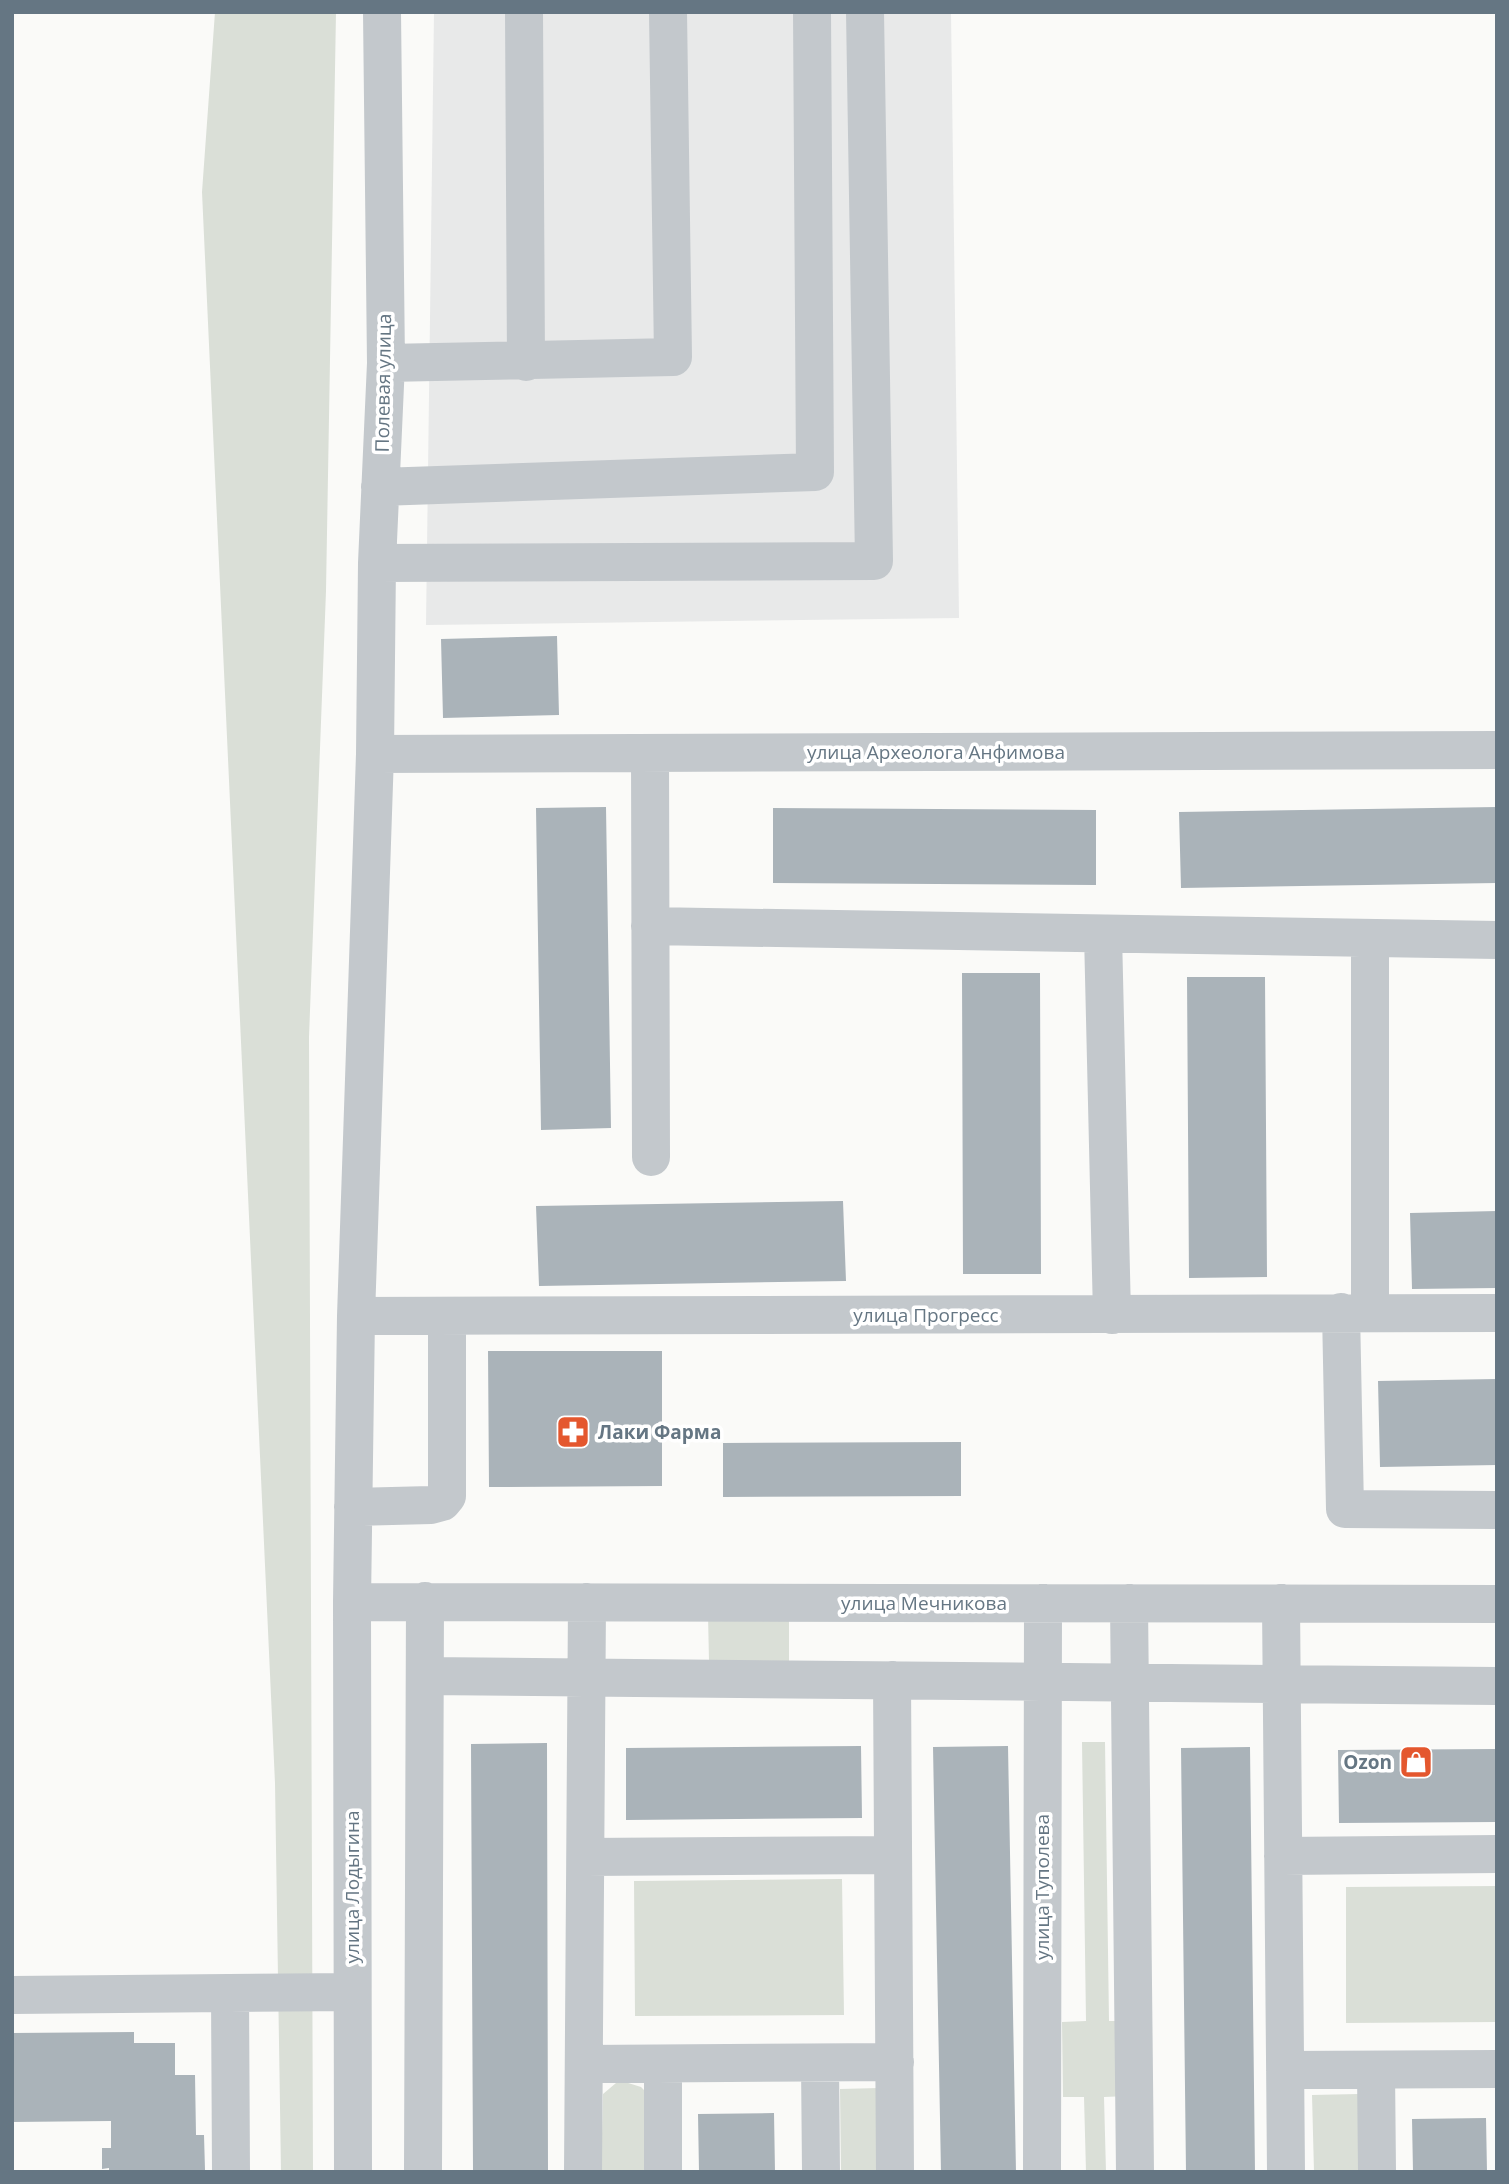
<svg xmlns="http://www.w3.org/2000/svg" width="1509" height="2184" font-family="'Open Sans',sans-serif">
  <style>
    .built { fill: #e8e9e9 }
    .green { fill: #dadfd7 }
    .building { fill: #aab3b9 }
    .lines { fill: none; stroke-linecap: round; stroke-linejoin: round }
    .minor { stroke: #c3c8cc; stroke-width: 38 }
    .labels { text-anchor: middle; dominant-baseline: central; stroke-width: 7; stroke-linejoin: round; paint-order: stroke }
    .street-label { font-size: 19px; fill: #657683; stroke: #fff }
    .poi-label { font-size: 19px; font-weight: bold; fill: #657683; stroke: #fff; text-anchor: start }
  </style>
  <rect width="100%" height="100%" fill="#fafaf8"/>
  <path class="built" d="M434,12H951L959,618L426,625Z"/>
  <path class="green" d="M215,12H336L326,591L309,1037L313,2172H281L275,1783L202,192Z
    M708,1615H789V1661H709Z
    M1082,1742H1105L1109,2021H1127L1128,2096L1104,2097L1106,2172H1086L1084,2097H1063L1062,2022L1086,2021Z
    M842,1879L844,2015L635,2016L634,1881Z
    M1497,1886V2022L1346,2023V1887Z
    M625,2082L641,2087L647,2093V2172H601L603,2094L616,2083Z
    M879,2088L881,2172H841L840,2089Z
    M1358,2094L1360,2172H1314L1312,2095Z"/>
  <path class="building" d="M557,636L559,715L443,718L441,639Z
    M606,807L611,1128L541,1130L536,808Z
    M1497,807V883L1181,888L1179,812Z
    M773,808L1096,810V885L773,883Z
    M962,973H1040L1041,1274H963Z
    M1187,977H1265L1267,1277L1189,1278Z
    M843,1201L846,1281L539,1286L536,1206Z
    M1497,1211V1288L1412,1289L1410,1213Z
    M488,1351H662V1486L489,1487Z
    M1497,1379V1465L1380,1467L1378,1381Z
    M961,1442V1496L723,1497V1443Z
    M547,1743L548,2170H473L471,1744Z
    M861,1746L862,1818L626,1820V1748Z
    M1008,1746L1016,2172H941L933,1747Z
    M1250,1747L1255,2172H1186L1181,1748Z
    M1497,1749V1822L1339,1823L1338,1750Z
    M134,2032V2043H175V2075H195L196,2135H204L205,2170L109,2172V2168L102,2169V2148H111V2121L12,2122V2033Z
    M774,2113L775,2172H699L698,2114Z
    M1486,2118L1487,2172H1413L1412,2119Z"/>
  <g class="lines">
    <path class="minor" d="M524,12L526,362
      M386,363L673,357L668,12
      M380,487L815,472L812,12
      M377,563L874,561L865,12
      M650,753L651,1157
      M375,754L1497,750
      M650,926L1497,940
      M1103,934L1112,1315
      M1370,938V1312
      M1341,1312L1345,1509L1497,1510
      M356,1316L1497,1313
      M353,1507L431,1505L442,1502L447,1496V1316
      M352,1602L1497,1604
      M1129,1603L1135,2172
      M1281,1603L1286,2172
      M425,1676L1497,1686
      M892,1680L895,2172
      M1283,1856L1497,1854
      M586,1857L893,1855
      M230,1993L231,2172
      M12,1995L352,1992
      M820,2063L821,2172
      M584,2064L895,2062
      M663,2064V2172
      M1285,2070L1497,2069
      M1376,2070L1377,2172
      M353,2172L352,1602L356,1316L375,754L377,563L386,363L382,12
      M423,2172L425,1601
      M583,2172L587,1602
      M1042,2172L1043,1603"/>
  </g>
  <defs>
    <symbol id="pharmacy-square" viewBox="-11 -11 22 22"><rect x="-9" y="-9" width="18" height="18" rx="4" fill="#e4572e" stroke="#fff"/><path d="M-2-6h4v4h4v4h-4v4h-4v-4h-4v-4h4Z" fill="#fff"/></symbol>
    <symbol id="shop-square" viewBox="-11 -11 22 22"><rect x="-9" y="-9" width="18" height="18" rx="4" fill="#e4572e" stroke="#fff"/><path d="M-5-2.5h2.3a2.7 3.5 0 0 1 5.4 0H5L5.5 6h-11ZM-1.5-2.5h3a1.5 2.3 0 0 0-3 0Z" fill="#fff"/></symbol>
  </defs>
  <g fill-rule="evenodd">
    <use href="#pharmacy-square" x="554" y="1413" width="38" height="38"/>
    <use href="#shop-square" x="1397" y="1743" width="38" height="38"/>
  </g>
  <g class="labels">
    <g class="street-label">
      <text transform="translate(383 383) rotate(-89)">Полевая улица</text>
      <text x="936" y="752">улица Археолога Анфимова</text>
      <text x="926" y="1315">улица Прогресс</text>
      <text x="924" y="1603">улица Мечникова</text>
      <text transform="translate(352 1887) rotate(-90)">улица Лодыгина</text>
      <text transform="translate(1042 1887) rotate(-90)">улица Туполева</text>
    </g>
    <g class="poi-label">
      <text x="598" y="1432">Лаки Фарма</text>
      <text x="1392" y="1762" text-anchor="end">Ozon</text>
    </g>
  </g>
  <rect width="1509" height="2184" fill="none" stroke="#657683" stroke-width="28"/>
</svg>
